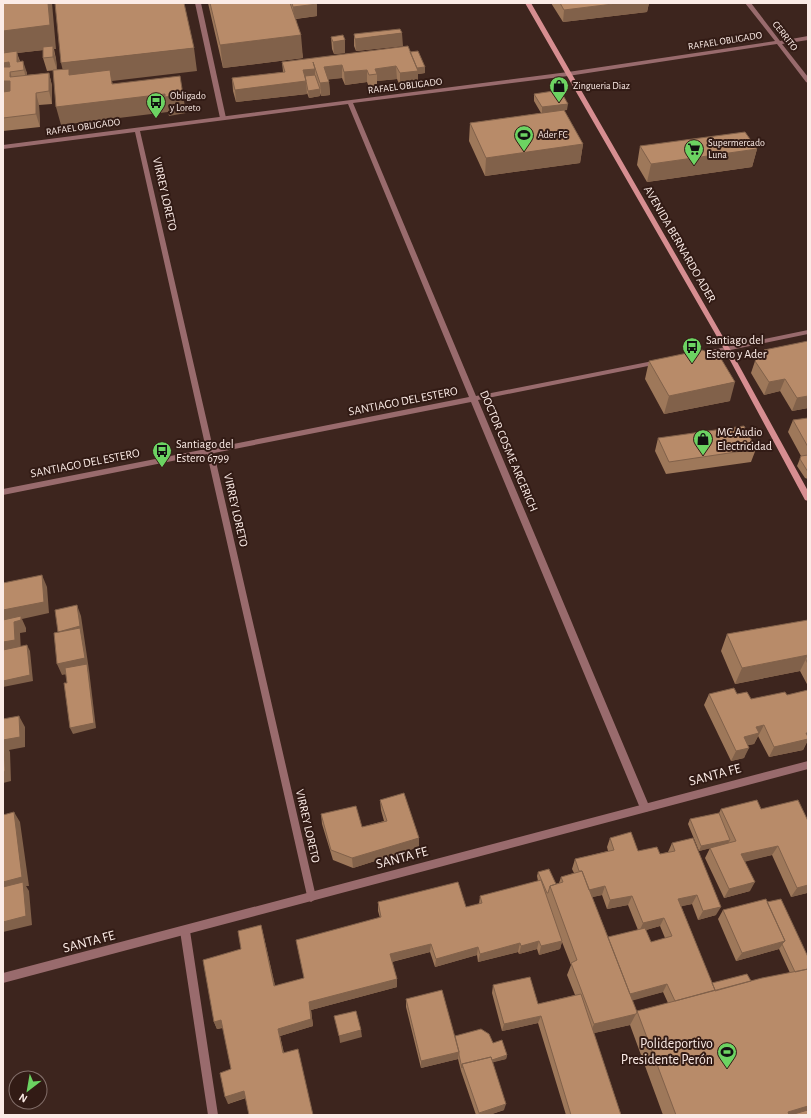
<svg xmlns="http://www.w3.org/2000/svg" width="811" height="1118" font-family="'Alegreya Sans',sans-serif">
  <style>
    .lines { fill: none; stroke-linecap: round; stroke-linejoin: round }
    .service { fill: #996b6d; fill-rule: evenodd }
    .minor { fill: #996b6d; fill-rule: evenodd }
    .tertiary { fill: #996b6d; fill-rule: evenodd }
    .secondary { fill: #d78e91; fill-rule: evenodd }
    .wall { fill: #9e785a; fill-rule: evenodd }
    .shaded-wall { fill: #81614a }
    .building { fill: #b88b69; stroke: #81614a }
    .labels { text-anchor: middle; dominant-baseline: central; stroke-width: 4; stroke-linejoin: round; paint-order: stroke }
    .far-street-label { font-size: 10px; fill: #fbebe6; stroke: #321b15 }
    .far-poi-label { font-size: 10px; fill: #fbebe6; stroke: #321b15; text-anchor: start }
    .street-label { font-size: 12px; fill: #fbebe6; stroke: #321b15 }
    .poi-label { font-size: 12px; fill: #fbebe6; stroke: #321b15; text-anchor: start }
    .near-street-label { font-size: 14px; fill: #fbebe6; stroke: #321b15 }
    .near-poi-label { font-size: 14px; fill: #fbebe6; stroke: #321b15; text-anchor: end }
  </style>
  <rect width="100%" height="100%" fill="#3d251e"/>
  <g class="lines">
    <path class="service" d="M195,3H201L226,118L223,120L220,118Z"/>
    <path class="minor" d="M745,3H751L780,41L808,36V40L782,44L808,77V83L806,82L777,44L568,76L353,103L476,396L658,360L661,362L658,364L478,400L650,808L648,811L645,812L642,811L640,808L471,402L214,453L316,897L314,900L311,902L308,900L207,454L3,495V489L206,449L135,132L3,149V145L568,72L775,41ZM348,104L469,397L213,448L140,131Z
      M808,330V334L697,357L694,355L697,353Z
      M185,926L189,928L190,931L218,1115H208L180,931L181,928Z"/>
    <path class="tertiary" d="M808,761V769L3,983V973Z"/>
    <path class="secondary" d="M525,3H531L730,349L808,491V501L805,500L724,349Z"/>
  </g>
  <path class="wall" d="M3,3L56,49H54L56,59L57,70L47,71L43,58V50L17,53L20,61L27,73V75L49,73L52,86V104L39,105L40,127L3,131Z
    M208,3H316L317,16L296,19L303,58L223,68Z
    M551,3H649L647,12L563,22Z
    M354,34L403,46L356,51L354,46Z
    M331,37L345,53L334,54L332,49Z
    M410,52L425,67V73L418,74V84L400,86L397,79L377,81V87H369L367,82L345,85L342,78L328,79L329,82L330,95L321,96L320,93V96L309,98L307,93V94L236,102L233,91L232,78L283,72L282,62Z
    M534,94L567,110H564L583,144L580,163L485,176L469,141L470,123L541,113L534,101Z
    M640,146L757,149L752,167L647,182L637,165Z
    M808,341V408L792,411L780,391L764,395L751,373L755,361Z
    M649,361L730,401L664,414L645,379Z
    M808,418V479L805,478L797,466L801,456L788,432L793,420Z
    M658,438L756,449L751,462L666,474L655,451Z
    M808,620V686L800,671L735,684L721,651L727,634Z
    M808,690V742H807L803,750L769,757L758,736L754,744L748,745L744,758L731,761L704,705L709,694H737L751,699L787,695Z
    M380,800L419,847L353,868L333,860L322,824L321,814L362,827L384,821L381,810Z
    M721,809H761L808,821V894L807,893L791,897L772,855L745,861L750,891L724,898L705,858L710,848L699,851L688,824L690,819L719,813Z
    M610,838L638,851L660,854L668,852L672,843L716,915L698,920L692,904L681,906L712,983L751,981L790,973L779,949L736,961L718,919L723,910L767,902L808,957V1115H663L630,1025L594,1033L621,1115H566L538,1023L502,1031L492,993L493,985L538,1004L575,995L567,975L571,965L562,942L560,949L539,955L537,949L519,954L518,952L478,962L477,955L435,967L430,952L392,962L397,979V987L311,1010L313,1026L280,1036L284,1053L246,1098L228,1104L231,1069L223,1028L217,1029L214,1022L241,949L261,925L275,986L304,978L380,918L378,911V902L466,907L479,904L480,896L538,881L537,876L538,872L556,884L559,883L561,877L574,873L572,869L575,859L608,851L607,847ZM602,895L607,909L628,905L638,930L608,937L592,897ZM660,926L665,938L651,942L646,930ZM663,992L668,1003L637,1012L632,1000Z
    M406,999L455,1036L493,1043L507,1055L506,1059L492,1062L504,1110L489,1115H476L461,1071L458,1059L421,1068L406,1007Z"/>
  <path class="shaded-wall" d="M48,3H52L56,49H53L56,59L57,70L53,57V49L17,53L20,64L7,60L3,47V31Z
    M621,3H649L647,12L563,22L564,10Z
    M317,4V16L294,19L293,7Z
    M402,33L403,46L356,51L355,39Z
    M301,35L303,58L223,68L220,45Z
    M345,40V53L334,54L333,42Z
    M194,48L197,71L112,81L114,89L183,95L186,113L169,116L168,112L61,125L56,107L67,87L61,63Z
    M23,61L27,73V83L24,70Z
    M9,62L10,72L14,84L10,77L3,73V63Z
    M342,65V78L325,80L324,67Z
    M396,66L397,79L377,81V74L375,69Z
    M425,67V73L418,74V84L400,86V73L415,68Z
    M315,69V81L306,82L307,94L236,102L235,90L303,70Z
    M367,70V82L345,85L344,72Z
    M49,73L52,86V104L49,91Z
    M3,81H10L14,93H3Z
    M329,82L330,95L321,96L320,83Z
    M320,89V96L309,98L308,91Z
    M36,93L39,105L40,127L36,114Z
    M568,104L567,110L542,114V107Z
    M583,144L580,163L485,176L486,158Z
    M757,149L752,167L647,182L651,164Z
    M785,379L780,391L764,395L769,382Z
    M735,382L730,401L664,414L669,396Z
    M808,396V408L792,411L797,398Z
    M42,575L47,587L49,613L22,619L26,628V632L20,633L21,651L3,655V610Z
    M77,605L81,616L89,670L96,728L73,734L70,728L88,670L62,675L57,664L63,643L58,632Z
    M27,645L30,651L33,681L3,687V681Z
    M808,655L800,671L735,684L742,668Z
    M19,716L25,727V747L9,750L10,752L11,781L3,783V740Z
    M764,725L754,744L739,747L744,737L756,727Z
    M806,733H808V742H807L803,750L769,757L774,747Z
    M749,748L744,758L731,761L736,751Z
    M14,812L20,822L29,886H26L29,891L32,925L3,932V882Z
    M419,838V847L353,868L352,858Z
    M730,840L728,844L699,851L701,846Z
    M778,846L772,855L736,864L741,854Z
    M755,882L750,891L724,898L729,889Z
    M808,885V892L807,893L791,897L797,888Z
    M605,886L602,895L584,899L587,890Z
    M697,895L692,904L674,908L678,899Z
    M632,896L628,905L607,909L610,900Z
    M721,907L716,915L698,920L703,911Z
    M664,918L660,926L639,932L643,923Z
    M261,925L263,933L277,994L274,986Z
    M539,941L537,949L519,954L521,946Z
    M562,941L560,949L539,955L541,946Z
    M785,941L779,949L736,961L742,953Z
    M520,943L518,952L478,962L480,954Z
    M431,944L430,952L391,962L390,954Z
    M478,947L477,955L435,967L436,959Z
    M397,979V987L311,1010L313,1026L280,1036L285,1060L283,1053L278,1029L309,1002Z
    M667,984L663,992L624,1003L627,995Z
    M636,1014L630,1025L590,1034L594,1024Z
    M541,1016L538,1023L502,1031L504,1024Z
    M221,1020L224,1027L217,1029L214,1022Z
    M361,1030L362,1037L340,1043L339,1036Z
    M459,1052L458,1059L421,1068V1061Z
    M507,1055L506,1059L464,1070L463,1067Z
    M244,1091L247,1097L228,1104L225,1097Z
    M506,1104L504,1110L489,1115H478L479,1113Z
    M808,1106V1114H794L792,1115H784L788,1112Z"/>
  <path class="building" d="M3,3H48L50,25L3,31Z
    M55,3H184L194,48L61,63Z
    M210,3H290L301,35L220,45Z
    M292,3H316L317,4L293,7Z
    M560,3H621L564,10Z
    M400,29L402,33L355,39L354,34Z
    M343,35L345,40L333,42L331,37Z
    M53,46V57L43,58V47Z
    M408,46L418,71L400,73L396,66L375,69L377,74L369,75L367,70L344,72L342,65L324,67L329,82L320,83L313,62L315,69L303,70L306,81L235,90L232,78L285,72L282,62Z
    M17,51V62L23,61L24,70L10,72V77L49,73V91L36,93V114L3,118V92L10,91V81H3V83V67H10L9,62L3,63V53Z
    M418,51L425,67L417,68L410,52Z
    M69,69V75L110,70L112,84L180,76L183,95L165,97V94L56,107L53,70Z
    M315,75L320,89L308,91L305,76Z
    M560,90L568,104L542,107L534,94Z
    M564,110L583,144L486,158L470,123Z
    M745,132L757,149L651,164L640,146Z
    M808,341V396L797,398L785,379L769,382L755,361L764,350Z
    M702,350L720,357L735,382L669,396L649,361Z
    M808,418V447L793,420Z
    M744,426L756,449L669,462L658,438Z
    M808,455V472L800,459L801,456Z
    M42,575L44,602L3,610V583Z
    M77,605L80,626L58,632L55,610Z
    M21,616V620L14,622L15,640L3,642V620Z
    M808,620V655L742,668L727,634Z
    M80,628L85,658L57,664L54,633Z
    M27,645L30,675L3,681V650Z
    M806,660H808V664Z
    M87,664L94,723L70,728L64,683H67L65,668Z
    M734,688L737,694L747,692L751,699L785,692L787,695L808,690V733H806L808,737V739L774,747L764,725L756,727L759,733L744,737L749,748L736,751L709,694Z
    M19,716L20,737L3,740V719Z
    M3,742H4L5,771L3,772Z
    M404,793L419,838L352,858L331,850L321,814L356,806L362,827L387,821L380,800Z
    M757,800L761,809L798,800L808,821V885L797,888L778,846L741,854L755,882L729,889L710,848L736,841L721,809Z
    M14,812L22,877L3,882V815Z
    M719,813L730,840L701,846L690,819Z
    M631,832L638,851L657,847L660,854L675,851L672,843L693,838L721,907L703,911L697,895L678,899L715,990L675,1001L667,984L630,994L608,937L645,928L651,942L672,936L664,918L643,923L632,896L610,900L605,886L589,890L582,871H579L575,859L614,850L610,838Z
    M549,869L556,884L550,886L548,893H547L538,872Z
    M582,871L637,1012L636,1014L594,1024L571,963L577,960L550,886L563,882L561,877Z
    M541,880L562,941L541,946L539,941L521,946L520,943L480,954L478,947L436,959L431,944L390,954L397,979L309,1002L311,1019L278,1029L283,1053L298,1049L313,1115H249L244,1091L225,1097L220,1073L231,1069L221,1020L214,1022L203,960L241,949L238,931L261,925L274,986L304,978L296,940L381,917L378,902L458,882L466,907L482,903L480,896Z
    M23,882L26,916L3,922V887Z
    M766,899L785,941L742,953L723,910Z
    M781,899L808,957V969L795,972L782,944L785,941L767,902Z
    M808,969V1106L788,1112L789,1115H676L637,1011L762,978Z
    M747,974L751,981L715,991V990L712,983Z
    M530,977L538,1004L581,994L621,1115H571L541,1016L504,1024L493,985Z
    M442,990L459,1052L421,1061L406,999Z
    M356,1011L361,1030L339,1036L334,1016Z
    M481,1029L489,1034L493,1043L502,1040L507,1055L492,1060L491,1057L462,1064V1068L459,1055V1052L455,1036Z
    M491,1057L506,1104L479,1113L462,1064Z
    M808,1110V1115H794V1114Z"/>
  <defs>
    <symbol id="shop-pin" viewBox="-11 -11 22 30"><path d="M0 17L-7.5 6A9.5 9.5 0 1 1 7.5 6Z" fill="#6cd362" stroke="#321b15"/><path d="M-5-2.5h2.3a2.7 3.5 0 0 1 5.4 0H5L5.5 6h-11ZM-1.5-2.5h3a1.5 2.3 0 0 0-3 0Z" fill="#111"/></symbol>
    <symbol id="bus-pin" viewBox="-11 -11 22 30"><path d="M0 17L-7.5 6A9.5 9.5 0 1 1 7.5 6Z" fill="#6cd362" stroke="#321b15"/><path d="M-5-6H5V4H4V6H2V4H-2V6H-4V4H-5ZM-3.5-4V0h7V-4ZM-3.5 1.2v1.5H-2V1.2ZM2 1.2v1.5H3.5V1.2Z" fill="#111"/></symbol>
    <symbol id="stadium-pin" viewBox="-11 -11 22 30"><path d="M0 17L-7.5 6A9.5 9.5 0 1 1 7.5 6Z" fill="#6cd362" stroke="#321b15"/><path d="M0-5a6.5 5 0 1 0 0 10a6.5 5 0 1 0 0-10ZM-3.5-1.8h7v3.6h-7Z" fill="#111"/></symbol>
    <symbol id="supermarket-pin" viewBox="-11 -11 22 30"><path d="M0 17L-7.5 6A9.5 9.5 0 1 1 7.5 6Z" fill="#6cd362" stroke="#321b15"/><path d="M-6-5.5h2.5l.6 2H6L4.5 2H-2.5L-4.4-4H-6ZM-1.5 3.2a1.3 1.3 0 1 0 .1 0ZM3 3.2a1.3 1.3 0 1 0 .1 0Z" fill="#111"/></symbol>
  </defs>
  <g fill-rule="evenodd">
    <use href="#shop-pin" x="548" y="75" width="22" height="30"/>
    <use href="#bus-pin" x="145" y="91" width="22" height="30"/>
    <use href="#stadium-pin" x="513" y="124" width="22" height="30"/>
    <use href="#supermarket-pin" x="683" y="138" width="22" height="30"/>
    <use href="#bus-pin" x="681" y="336" width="22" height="30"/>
    <use href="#shop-pin" x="692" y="428" width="22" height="30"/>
    <use href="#bus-pin" x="151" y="440" width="22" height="30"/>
    <use href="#stadium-pin" x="716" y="1041" width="22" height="30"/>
  </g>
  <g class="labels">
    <g class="far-street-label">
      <text transform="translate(785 36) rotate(52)">CERRITO</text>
      <text transform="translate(725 41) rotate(-9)">RAFAEL OBLIGADO</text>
      <text transform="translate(405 86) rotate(-7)">RAFAEL OBLIGADO</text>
      <text transform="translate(83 127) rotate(-8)">RAFAEL OBLIGADO</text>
    </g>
    <g class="far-poi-label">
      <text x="573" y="86">Zingueria Diaz</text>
      <text x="170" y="96">Obligado<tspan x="170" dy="12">y Loreto</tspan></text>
      <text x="538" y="135">Ader FC</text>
      <text x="708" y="143">Supermercado<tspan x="708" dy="12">Luna</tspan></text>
    </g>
    <g class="street-label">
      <text transform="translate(165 194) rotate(77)">VIRREY LORETO</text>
      <text transform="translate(680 244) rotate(60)">AVENIDA BERNARDO ADER</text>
      <text transform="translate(403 401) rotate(-11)">SANTIAGO DEL ESTERO</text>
      <text transform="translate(509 451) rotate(67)">DOCTOR COSME ARGERICH</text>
      <text transform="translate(85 463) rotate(-11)">SANTIAGO DEL ESTERO</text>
      <text transform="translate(236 510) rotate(77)">VIRREY LORETO</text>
      <text transform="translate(308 826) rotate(77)">VIRREY LORETO</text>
    </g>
    <g class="poi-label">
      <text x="706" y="340">Santiago del<tspan x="706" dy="14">Estero y Ader</tspan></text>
      <text x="717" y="432">MC Audio<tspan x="717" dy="14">Electricidad</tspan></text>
      <text x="176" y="444">Santiago del<tspan x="176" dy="14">Estero 6799</tspan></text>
    </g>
    <g class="near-street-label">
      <text transform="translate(715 775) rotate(-15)">SANTA FE</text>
      <text transform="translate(402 858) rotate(-15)">SANTA FE</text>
      <text transform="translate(89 942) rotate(-15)">SANTA FE</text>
    </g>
    <g class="near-poi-label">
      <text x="713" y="1044">Polideportivo<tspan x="713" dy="16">Presidente Perón</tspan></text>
    </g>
  </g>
  <rect width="811" height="1118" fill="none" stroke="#fbebe6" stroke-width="8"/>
  <g transform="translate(28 1090) rotate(211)"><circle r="19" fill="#321b15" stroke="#826e69"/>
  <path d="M0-3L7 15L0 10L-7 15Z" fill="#6cd362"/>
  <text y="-6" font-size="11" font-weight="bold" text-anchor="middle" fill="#fbebe6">N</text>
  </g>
</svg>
